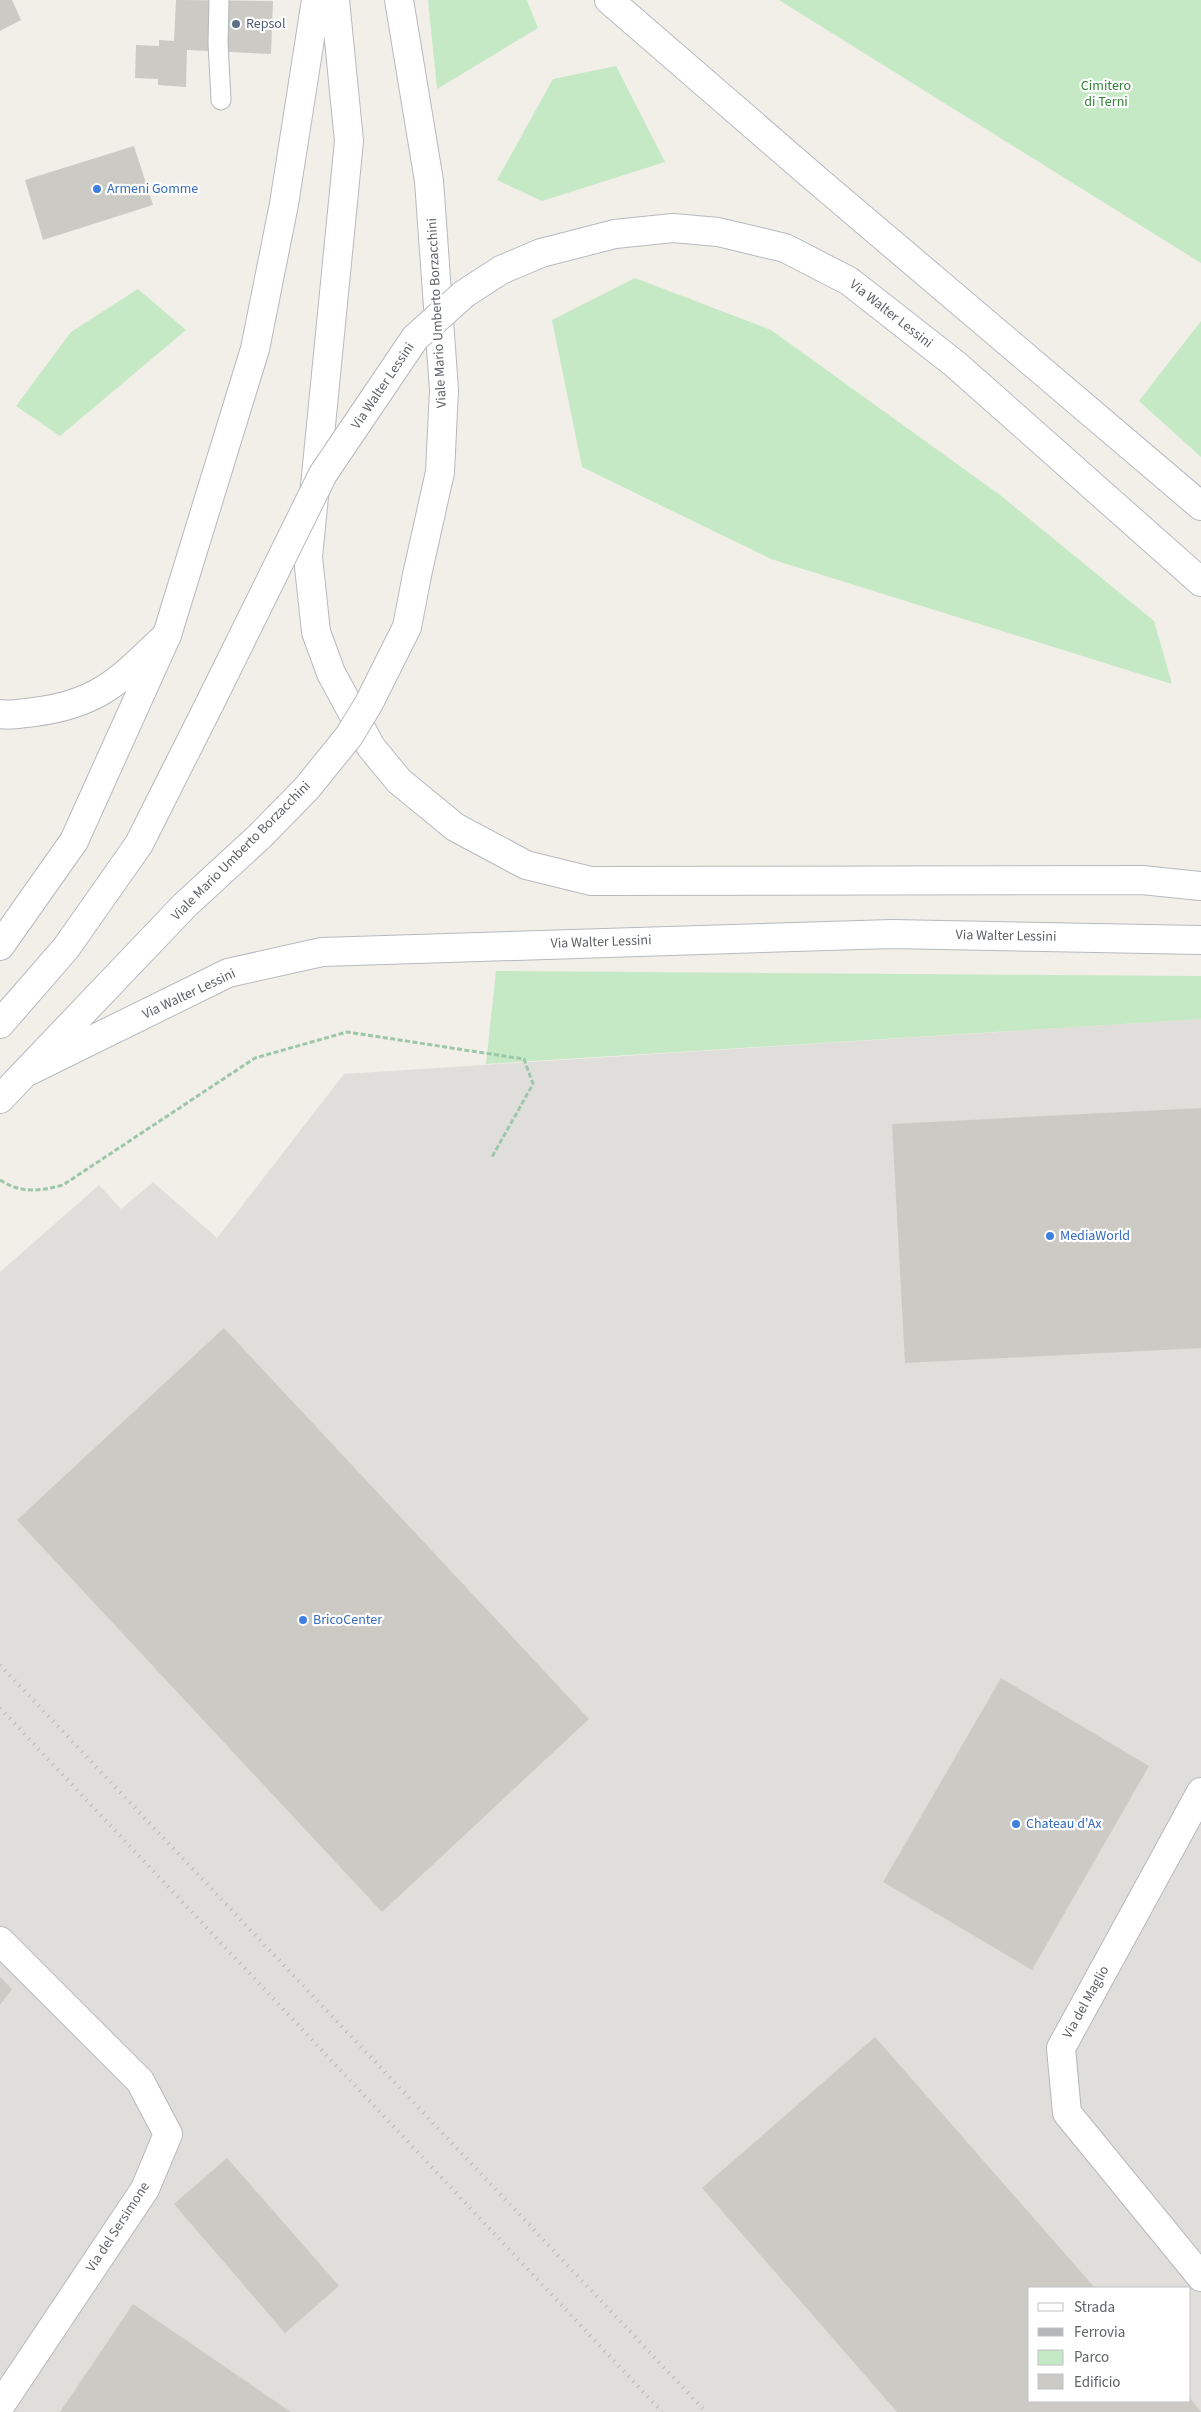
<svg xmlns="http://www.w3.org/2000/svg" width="1201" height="2412" font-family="'Source Sans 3',sans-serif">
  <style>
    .industrial { fill: #e0deda; fill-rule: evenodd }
    .green { fill: #c5e8c5 }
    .building { fill: #cccac5 }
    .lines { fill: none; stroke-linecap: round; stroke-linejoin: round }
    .service-casing { stroke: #b5b8bc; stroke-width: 21 }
    .minor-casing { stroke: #b5b8bc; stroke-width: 30 }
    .secondary-casing { stroke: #b6babf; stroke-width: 30 }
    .path { stroke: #9cc7a9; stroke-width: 3; stroke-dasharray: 5 2.5; stroke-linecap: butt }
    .service { stroke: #fff; stroke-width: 19 }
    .minor { stroke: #fff; stroke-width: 28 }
    .secondary { stroke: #fff; stroke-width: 28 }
    .rail { stroke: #b6b7b8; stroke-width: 4; stroke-dasharray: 1 6; stroke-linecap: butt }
    .secondary-bridge-casing { stroke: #b6babf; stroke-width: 30; stroke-linecap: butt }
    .secondary-bridge { stroke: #fff; stroke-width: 28 }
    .service-dot { fill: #5c6f8a; stroke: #fff; stroke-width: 2 }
    .shop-dot { fill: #3f7fe0; stroke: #fff; stroke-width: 2 }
    .labels { text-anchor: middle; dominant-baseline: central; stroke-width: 4.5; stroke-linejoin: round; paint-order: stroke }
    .service-label { font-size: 14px; fill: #4e5e75; stroke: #fff; text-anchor: start }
    .park-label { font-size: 14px; fill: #348238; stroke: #fff }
    .shop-label { font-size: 14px; fill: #366cbe; stroke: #fff; text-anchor: start }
    .street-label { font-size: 14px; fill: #5f6368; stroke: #fff }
  </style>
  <rect width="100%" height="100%" fill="#f1efe8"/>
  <path class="industrial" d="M1201,1019V2412H0V1272L99,1185L121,1209L153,1182L217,1238L344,1074ZM1030,2288H1190V2401H1030Z"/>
  <path class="green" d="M428,0H527L538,28L437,89Z
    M779,0H1201V263Z
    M616,66L665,162L542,201L497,180L553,79Z
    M635,278L771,330L1000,495L1154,621L1172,684L771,559L582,467L552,320Z
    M138,289L186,330L60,436L16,406L71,332Z
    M1201,321V457L1139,401Z
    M496,971L1201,976V1019L486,1064Z"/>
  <path class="building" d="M0,0H12L21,20L0,31Z
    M176,0L273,1L271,54L187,50L186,87L158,85V79L135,78L136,45L159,46V40L174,41Z
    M134,146L153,205L43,240L25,180Z
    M1201,1108V1348L905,1363L892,1124Z
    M224,1328L589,1719L382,1912L17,1520Z
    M1001,1678L1149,1766L1032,1970L883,1882Z
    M0,1977L12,1989L0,2005Z
    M875,2037L1095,2288H1030V2401H1190V2398L1201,2412H897L702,2188Z
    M227,2158L339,2286L285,2333L174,2204Z
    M133,2304L291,2412H60Z"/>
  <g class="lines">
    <defs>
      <path id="service" d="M219,0L218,43L221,100"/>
      <path id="minor" d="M0,714C11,716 23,713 34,712C100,704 122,678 167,635
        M1201,1792L1061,2048L1067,2113L1201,2277
        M0,1941L140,2081L168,2134L145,2189L0,2406"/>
      <path id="secondary" d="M335,0L349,141L308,557L316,632L331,673L371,747L399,781L455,827L526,865L591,881L1142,880L1201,886
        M399,0L429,181L444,390L440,472L417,575
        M609,0L817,180L1201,506
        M615,234L673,228L718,232L785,248L849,281L955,364L1201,582
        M0,946L74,841L167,635L255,349L284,204L316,0
        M0,1024L66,948L139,844L210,703
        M27,1072L228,973L322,952L892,934L1201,940
        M0,1099L185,905L260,836"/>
    </defs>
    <use href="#service" class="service-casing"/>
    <use href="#minor" class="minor-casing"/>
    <use href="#secondary" class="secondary-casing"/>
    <path class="path" d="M0,1180C22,1194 39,1191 63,1185L255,1058L347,1032L524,1059L533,1084L492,1157"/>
    <use href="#service" class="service"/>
    <use href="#minor" class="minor"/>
    <use href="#secondary" class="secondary"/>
    <path class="rail" d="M0,1665L706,2412
      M0,1708L662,2412"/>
    <defs>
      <path id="secondary-bridge" d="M210,703L323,474L415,338L464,294L501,270L541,253L615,234
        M260,836L307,788L349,736L369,703L407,627L417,575"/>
    </defs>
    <use href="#secondary-bridge" class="secondary-bridge-casing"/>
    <use href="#secondary-bridge" class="secondary-bridge"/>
  </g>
  <circle class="service-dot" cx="236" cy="24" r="5"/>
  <g class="shop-dot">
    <circle cx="97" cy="189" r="5"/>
    <circle cx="1050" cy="1236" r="5"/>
    <circle cx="303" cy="1620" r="5"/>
    <circle cx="1016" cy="1824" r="5"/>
  </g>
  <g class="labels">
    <g class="service-label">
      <text x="246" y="24">Repsol</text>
    </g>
    <g class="park-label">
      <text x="1106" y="86">Cimitero<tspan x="1106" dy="16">di Terni</tspan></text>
    </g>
    <g class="shop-label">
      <text x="107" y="189">Armeni Gomme</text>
      <text x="1060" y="1236">MediaWorld</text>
      <text x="313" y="1620">BricoCenter</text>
      <text x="1026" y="1824">Chateau d'Ax</text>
    </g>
    <g class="street-label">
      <text transform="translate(437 313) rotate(-93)">Viale Mario Umberto Borzacchini</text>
      <text transform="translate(891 314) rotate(38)">Via Walter Lessini</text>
      <text transform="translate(383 386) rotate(-56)">Via Walter Lessini</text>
      <text transform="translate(241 851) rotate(-45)">Viale Mario Umberto Borzacchini</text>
      <text transform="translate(1006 936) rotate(1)">Via Walter Lessini</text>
      <text transform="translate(601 942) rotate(-2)">Via Walter Lessini</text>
      <text transform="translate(189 994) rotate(-25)">Via Walter Lessini</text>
      <text transform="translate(1086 2002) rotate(-61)">Via del Maglio</text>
      <text transform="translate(118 2227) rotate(-57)">Via del Sersimone</text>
    </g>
  </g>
  <rect x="1028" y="2287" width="162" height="115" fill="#ffffff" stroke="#bfc1c3"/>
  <rect x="1038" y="2303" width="25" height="8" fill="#ffffff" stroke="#bfc1c3"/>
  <text x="1074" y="2312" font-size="15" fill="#5f6368">Strada</text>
  <rect x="1038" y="2328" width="25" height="8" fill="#b6b7b8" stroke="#bfc1c3"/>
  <text x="1074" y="2337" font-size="15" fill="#5f6368">Ferrovia</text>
  <rect x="1038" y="2350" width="25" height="15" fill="#c5e8c5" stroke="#bfc1c3"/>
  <text x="1074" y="2362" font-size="15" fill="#5f6368">Parco</text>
  <rect x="1038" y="2374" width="25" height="15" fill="#cccac5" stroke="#bfc1c3"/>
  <text x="1074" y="2387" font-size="15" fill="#5f6368">Edificio</text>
</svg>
